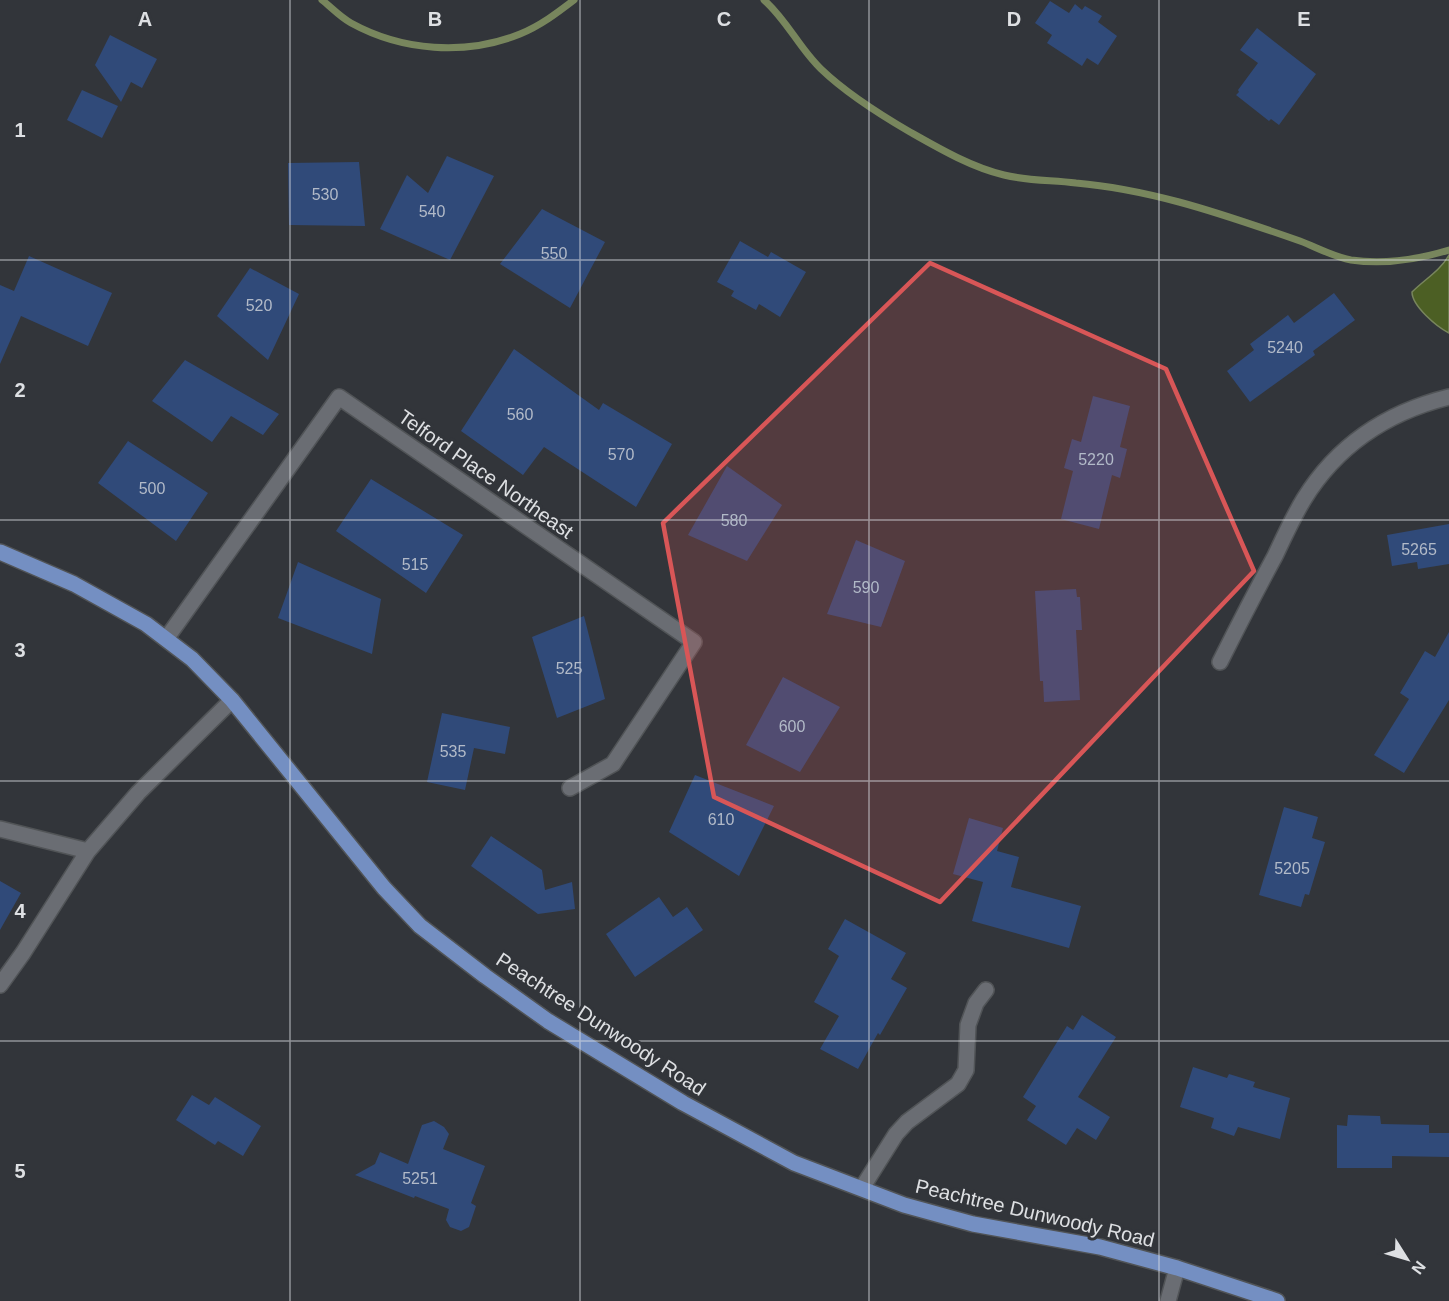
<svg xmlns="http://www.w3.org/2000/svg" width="1449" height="1301" font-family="Helvetica,sans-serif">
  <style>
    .water { fill: #4c5f24; stroke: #78865d; stroke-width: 1.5 }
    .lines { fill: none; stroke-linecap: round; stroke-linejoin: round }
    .stream { stroke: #78865d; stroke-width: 7 }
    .building { fill: #304a79 }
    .minor-casing { stroke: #515457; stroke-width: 18 }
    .major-casing { stroke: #515457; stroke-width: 18 }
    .minor { stroke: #6a6d73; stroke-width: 15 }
    .major { stroke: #748fc2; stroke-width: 15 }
    .marked { fill: #d85657; fill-opacity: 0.2; stroke: #d85657; stroke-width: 4.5; stroke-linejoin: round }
    .grid { fill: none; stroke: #dee0e3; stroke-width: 1.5; stroke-opacity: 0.55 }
    .labels { text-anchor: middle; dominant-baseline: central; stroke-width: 6; stroke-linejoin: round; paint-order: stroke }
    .number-label { font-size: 16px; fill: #b2bac8 }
    .street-label { font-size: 20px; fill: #dee0e3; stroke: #32353a }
    .grid-label { font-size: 20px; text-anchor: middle; font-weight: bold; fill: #dee0e3; stroke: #32353a; stroke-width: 6; stroke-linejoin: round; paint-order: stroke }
  </style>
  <rect width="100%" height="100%" fill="#32353a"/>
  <path class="water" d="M1449,255V333C1437,327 1412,306 1412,292C1425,279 1440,271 1449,255Z"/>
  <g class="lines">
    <path class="stream" d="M322,0C331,7 340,17 351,23C402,51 465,56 520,34C540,26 557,13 574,0
      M764,0C787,20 799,48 821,69C847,94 879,114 910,132C940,149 971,167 1004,175C1028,181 1052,180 1076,183C1111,186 1145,193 1179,202C1220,213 1260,227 1300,241C1316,247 1334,257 1351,260C1385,265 1416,260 1449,250"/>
  </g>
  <path class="building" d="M1050,1L1069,13L1075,4L1082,10L1085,6L1102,16L1098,22L1117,36L1098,65L1087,58L1082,66L1047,43L1052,35L1035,23Z
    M1257,28L1316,74L1279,125L1271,119L1269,121L1236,95L1239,92L1238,90L1258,63L1240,50Z
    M110,35L157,59L142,88L131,82L121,102L95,65Z
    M82,90L118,106L102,138L67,120Z
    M447,156L494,176L450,260L380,229L407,175L428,193Z
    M359,162L365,226L289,225L288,163Z
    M542,209L605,242L570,308L500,264Z
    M740,241L768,257L771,252L806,272L780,317L759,304L756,310L731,296L734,291L717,282Z
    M29,256L112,293L88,346L21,316L0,364V285L14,291Z
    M250,268L299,294L268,360L217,316Z
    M1334,293L1355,320L1313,351L1315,355L1250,402L1227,371L1254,350L1250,344L1288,315L1294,323Z
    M514,349L599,410L603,403L672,444L636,507L544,447L523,475L461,431Z
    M185,360L279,414L263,435L231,416L212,442L152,401Z
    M1093,396L1130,406L1120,447L1127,449L1120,478L1112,475L1099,529L1061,519L1073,471L1064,468L1072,439L1081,442Z
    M128,441L208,493L176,541L98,483Z
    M727,466L782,505L747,561L688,535Z
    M371,479L463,535L426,593L336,531Z
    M1449,524V564L1418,569L1417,562L1392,566L1387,535Z
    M856,540L905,561L881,627L827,614Z
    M298,562L381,599L372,654L278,618Z
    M1076,589L1077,597H1080L1082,630H1076L1080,700L1044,702L1043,681H1040L1035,591Z
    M584,616L605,699L557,718L532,637Z
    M1449,632V700L1404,773L1374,755L1409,699L1400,693L1425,651L1435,657Z
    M783,677L840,707L800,772L746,745Z
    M442,713L510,727L505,754L474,748L465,790L427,782Z
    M695,775L774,806L739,876L669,832Z
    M1284,807L1318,817L1312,838L1325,842L1309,895L1305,894L1301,907L1259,895Z
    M969,818L1003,828L997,851L1019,857L1011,887L1081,906L1069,948L972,921L983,882L953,874Z
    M491,836L542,870L545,890L572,882L575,909L538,914L471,866Z
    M0,881L21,893L0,930Z
    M659,897L673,917L687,907L703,930L635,977L606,934Z
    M845,919L906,953L891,979L907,988L880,1035L878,1033L858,1069L820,1049L839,1016L814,1002L839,956L828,949Z
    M1082,1015L1116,1037L1078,1097L1110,1117L1096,1140L1077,1128L1066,1145L1027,1120L1036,1106L1023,1097L1067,1026L1073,1030Z
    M1193,1067L1227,1078L1229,1074L1255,1082L1253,1087L1290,1098L1280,1139L1238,1127L1234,1136L1211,1128L1214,1118L1180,1107Z
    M192,1095L209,1105L215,1097L261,1126L243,1156L218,1141L215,1145L176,1120Z
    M1348,1115L1380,1116L1381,1124L1429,1125V1133H1449V1157L1392,1156V1168H1337V1125L1347,1126Z
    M434,1121L444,1127L449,1134L443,1149L485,1166L471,1203L476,1206L469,1227L461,1231L450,1227L446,1220L449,1209L415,1196L414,1198L355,1175L375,1164L380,1152L408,1164L422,1125Z"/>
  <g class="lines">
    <defs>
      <path id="minor" d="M166,639L339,397L694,642L613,764L570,788
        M1220,662C1238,626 1256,591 1275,556C1284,537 1293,517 1304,499C1338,444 1388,412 1449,397
        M0,829L88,851
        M0,985L23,953L88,851L138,793L232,700
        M862,1188L896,1134L907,1122L958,1084L966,1070L968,1025L976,1003L986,990
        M1168,1301L1177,1268"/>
      <path id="major" d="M0,552L74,584L146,624L192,659L232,700L384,888L420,926L485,976L548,1021L683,1103L794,1163L904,1205L973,1224L1100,1247L1177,1268L1277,1301"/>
    </defs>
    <use href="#minor" class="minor-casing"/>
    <use href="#major" class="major-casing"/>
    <use href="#minor" class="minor"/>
    <use href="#major" class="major"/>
  </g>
  <path class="marked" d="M930,263L1166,369L1254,571L940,902L714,797L663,523Z"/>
  <path class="grid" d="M290,0V1301M580,0V1301M869,0V1301M1159,0V1301M0,260H1449M0,520H1449M0,781H1449M0,1041H1449"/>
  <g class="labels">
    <g class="number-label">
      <text x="325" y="194">530</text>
      <text x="432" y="211">540</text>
      <text x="554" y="253">550</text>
      <text x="259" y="305">520</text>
      <text x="1285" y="347">5240</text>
      <text x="520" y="414">560</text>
      <text x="621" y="454">570</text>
      <text x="1096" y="459">5220</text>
      <text x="152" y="488">500</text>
      <text x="734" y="520">580</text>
      <text x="1419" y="549">5265</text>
      <text x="415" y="564">515</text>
      <text x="866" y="587">590</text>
      <text x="569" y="668">525</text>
      <text x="792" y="726">600</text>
      <text x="453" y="751">535</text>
      <text x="721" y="819">610</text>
      <text x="1292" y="868">5205</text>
      <text x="420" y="1178">5251</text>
    </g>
    <g class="street-label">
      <text transform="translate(486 474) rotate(35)">Telford Place Northeast</text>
      <text transform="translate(601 1024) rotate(33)">Peachtree Dunwoody Road</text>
      <text transform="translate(1035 1213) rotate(13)">Peachtree Dunwoody Road</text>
    </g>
  </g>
  <g class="grid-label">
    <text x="145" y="26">A</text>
    <text x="435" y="26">B</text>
    <text x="724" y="26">C</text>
    <text x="1014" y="26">D</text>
    <text x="1304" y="26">E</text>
    <text x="20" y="137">1</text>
    <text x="20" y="397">2</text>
    <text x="20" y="657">3</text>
    <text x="20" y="918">4</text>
    <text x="20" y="1178">5</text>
  </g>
  <g transform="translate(1407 1259) rotate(127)" stroke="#32353a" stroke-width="4.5" paint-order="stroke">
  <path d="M0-4.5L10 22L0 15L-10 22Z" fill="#dee0e3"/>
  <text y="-9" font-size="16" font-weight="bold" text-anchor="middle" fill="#dee0e3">N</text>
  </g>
</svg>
